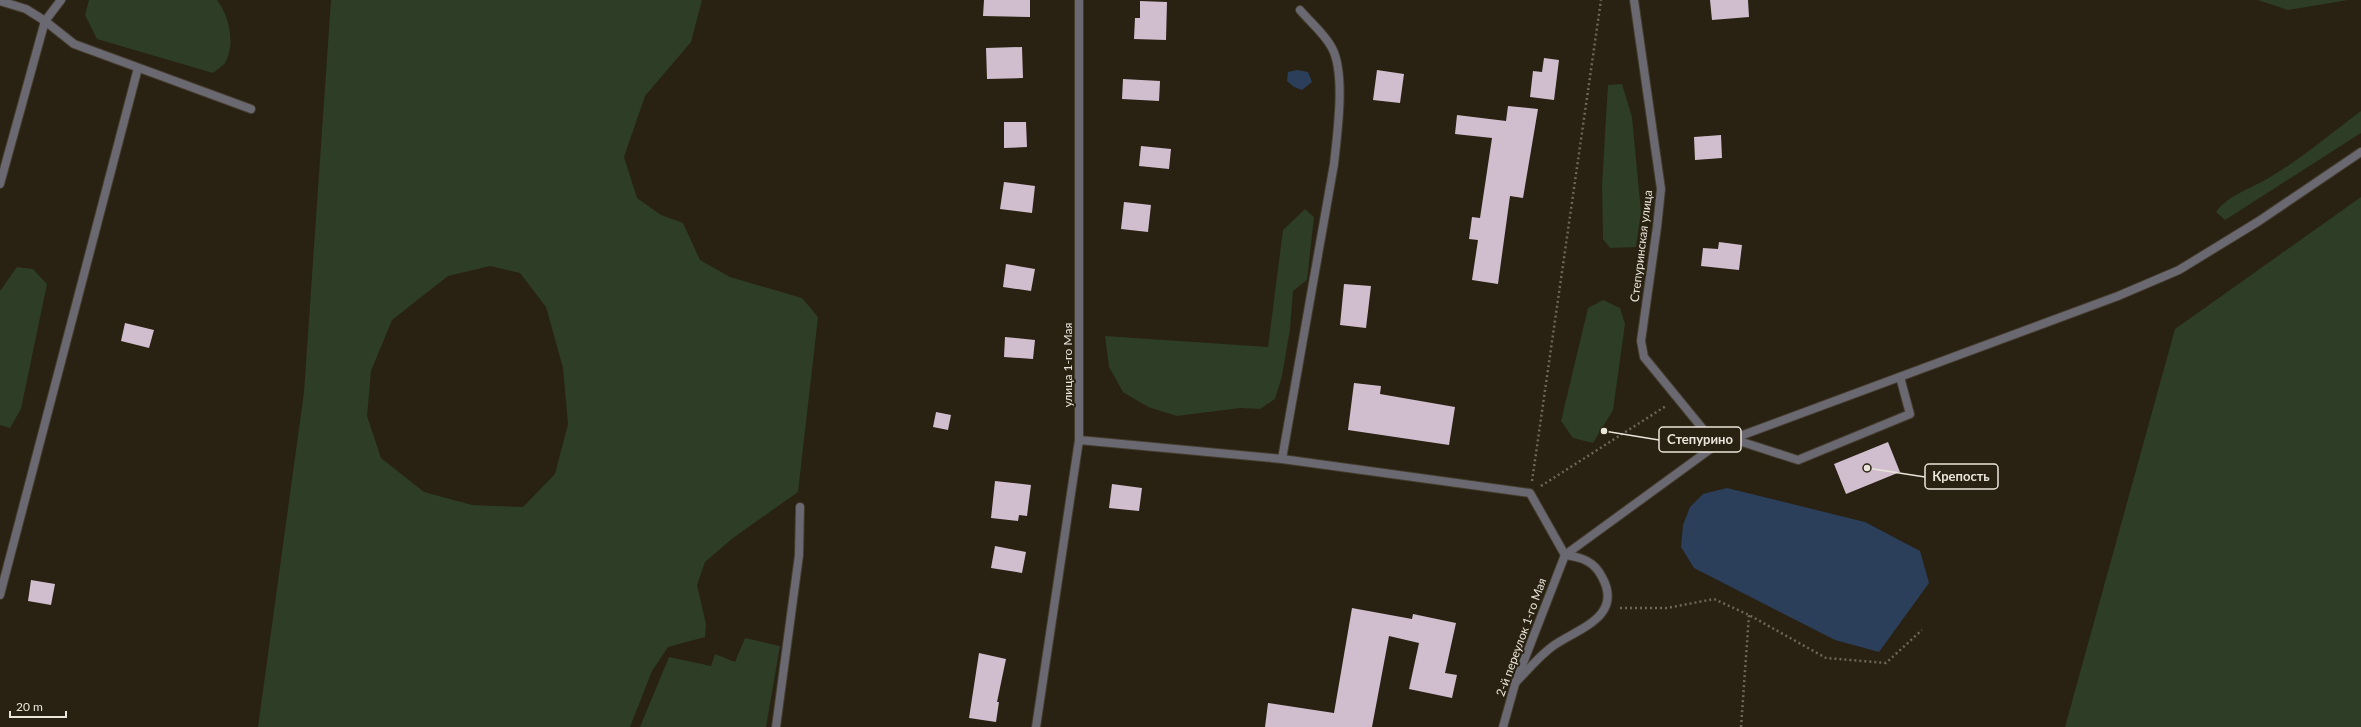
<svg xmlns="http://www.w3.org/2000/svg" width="2361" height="727" font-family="Lato,sans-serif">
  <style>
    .green { fill: #2d3d26; fill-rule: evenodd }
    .water { fill: #2b3f5b }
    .building { fill: #d0becf }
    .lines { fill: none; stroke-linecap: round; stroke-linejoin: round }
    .service-casing { stroke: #443c2d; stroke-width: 10 }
    .minor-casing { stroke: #443c2d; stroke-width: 10 }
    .tertiary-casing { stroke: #443c2d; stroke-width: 10 }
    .path { stroke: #6e6759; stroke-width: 2.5; stroke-dasharray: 2 3; stroke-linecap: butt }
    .service { stroke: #6a6871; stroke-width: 8 }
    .minor { stroke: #6a6871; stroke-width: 8 }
    .tertiary { stroke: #6a6871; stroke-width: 8 }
    .labels { text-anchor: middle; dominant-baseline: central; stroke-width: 4; stroke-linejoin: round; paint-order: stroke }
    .street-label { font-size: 12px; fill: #eae5db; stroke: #292111 }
    .leader { fill: none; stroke: #eae5db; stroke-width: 1.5 }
    .callout-dot { fill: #eae5db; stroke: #292111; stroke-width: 1.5 }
    .callout { fill: #292111; stroke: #eae5db; stroke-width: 1.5 }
    .callout-label { font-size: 13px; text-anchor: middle; font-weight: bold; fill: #eae5db }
  </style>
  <rect width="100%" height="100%" fill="#292111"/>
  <path class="green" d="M89,0H217C229,15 236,45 225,63C222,66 217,70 213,73L97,39L85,15Z
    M331,0H702L691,42L645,96L624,157L637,198L661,215L683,223L700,260L730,277L802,298L818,317L798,492L733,538L705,562L697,585L706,624L705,637L668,647L652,671L630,727H258L304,392ZM490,266L520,273L546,307L563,368L568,424L555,474L523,507L472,505L424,492L381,458L367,416L371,371L392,320L448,276Z
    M2258,0H2348L2288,10Z
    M1622,84L1632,117L1641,212L1636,247L1610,248L1603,239L1602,185L1608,85Z
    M2361,111V133L2225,220L2216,212C2230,194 2248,190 2267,179C2300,160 2330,134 2361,111Z
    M2361,197V727H2065L2175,329Z
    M1305,209L1314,217L1307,280L1293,291L1290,329L1282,376L1275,399L1260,409L1240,408L1177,416L1148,407L1123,392L1109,367L1105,336L1268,347L1283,230Z
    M17,267L33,269L47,284L21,409L10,428L0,425V291Z
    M1603,300L1620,308L1625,324L1613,410L1593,443L1573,438L1561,421L1588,308Z
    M745,638L780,646L766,727H640L669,657L711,666L715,654L735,662Z"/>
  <path class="water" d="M1297,70L1308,72L1312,82L1302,90L1294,87L1287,81L1288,72Z
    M1727,488L1865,522L1920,551L1929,583L1879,652L1835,640L1694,568L1681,547L1683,525L1690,507L1703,494Z"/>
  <path class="building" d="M984,0H1030V17L983,16Z
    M1710,0H1748L1749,17L1712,20Z
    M1140,1L1167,2L1166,40L1134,39L1135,18H1140Z
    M1022,47L1023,78L987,79L986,48Z
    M1544,58L1559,60L1554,100L1530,97L1533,71L1542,72Z
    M1377,70L1404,74L1400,103L1373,100Z
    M1123,79L1160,81L1159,101L1122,99Z
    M1508,106L1538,109L1523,198L1510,196L1498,284L1472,280L1478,240L1469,239L1472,217L1480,218L1492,138L1455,134L1457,115L1506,121Z
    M1004,122H1026L1027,147L1004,148Z
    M1721,135L1722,158L1695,160L1694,137Z
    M1141,146L1171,149L1169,169L1139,166Z
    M1004,182L1035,186L1032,213L1000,209Z
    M1124,202L1151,205L1148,232L1121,229Z
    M1719,242L1742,245L1739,270L1701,266L1703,248L1718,249Z
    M1006,264L1035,269L1031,291L1003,287Z
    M1344,284L1371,286L1366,328L1340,325Z
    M125,323L154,330L149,348L121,341Z
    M1005,337L1035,340L1033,359L1004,357Z
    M1354,383L1381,386L1380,394L1455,407L1449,445L1348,430Z
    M936,412L951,415L948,430L933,427Z
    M1888,442L1900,472L1846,494L1834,464Z
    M995,481L1031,485L1027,516L1019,515L1018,521L991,518Z
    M1112,484L1142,488L1139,511L1109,508Z
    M995,546L1026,552L1022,573L991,568Z
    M31,580L55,584L51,605L28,601Z
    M1352,608L1412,619L1413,614L1456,623L1445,673L1457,675L1452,698L1409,689L1419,643L1389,636L1372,727H1265L1268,703L1334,713Z
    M979,653L1006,659L997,702H999L996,722L969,718Z"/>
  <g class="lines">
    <defs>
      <path id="service" d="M0,1L26,9L45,21L74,44L251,109
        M0,184L45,21L61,0
        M1733,439L1798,460L1910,414L1900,377
        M1282,459L1334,164C1337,135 1346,74 1332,48C1325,34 1310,22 1300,10
        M1515,683C1527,671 1539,656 1553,646C1577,629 1624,617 1602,577C1594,561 1581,557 1565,555
        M776,727L799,555L800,507"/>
      <path id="minor" d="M1634,0L1661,189L1657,227L1641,341L1644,357L1716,445
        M1079,440L1282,459L1530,493L1565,555
        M0,595L138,68
        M1036,727L1079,440V0"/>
      <path id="tertiary" d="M1503,727L1515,684L1565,555L1716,445L2118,296L2179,270L2259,221L2361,152"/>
    </defs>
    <use href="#service" class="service-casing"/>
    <use href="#minor" class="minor-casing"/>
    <use href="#tertiary" class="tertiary-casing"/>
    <path class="path" d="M1532,481L1601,0
      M1541,486L1666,406
      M1620,608H1667L1714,599L1749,615L1826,658L1886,663L1922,630
      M1741,727L1749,615"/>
    <use href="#service" class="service"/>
    <use href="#minor" class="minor"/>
    <use href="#tertiary" class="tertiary"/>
  </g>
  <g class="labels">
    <g class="street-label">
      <text transform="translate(1641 246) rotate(-83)">Степуринская улица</text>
      <text transform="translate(1067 365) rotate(-90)">улица 1-го Мая</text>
      <text transform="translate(1521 637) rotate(-70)">2-й переулок 1-го Мая</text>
    </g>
  </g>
  <path class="leader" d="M1604 431L1659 440M1867 468L1925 477"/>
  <g class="callout-dot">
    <circle cx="1604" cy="431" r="4"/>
    <circle cx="1867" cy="468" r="4"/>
  </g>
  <g class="callout">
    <rect x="1659" y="427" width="82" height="25" rx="4"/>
    <rect x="1925" y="464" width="73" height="25" rx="4"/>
  </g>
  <g class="callout-label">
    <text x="1700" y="444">Степурино</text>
    <text x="1961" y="481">Крепость</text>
  </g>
  <path d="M10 711v6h56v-6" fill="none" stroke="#eae5db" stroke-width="2"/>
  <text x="16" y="711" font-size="12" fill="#eae5db" stroke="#292111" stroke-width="3" paint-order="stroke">20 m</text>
</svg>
